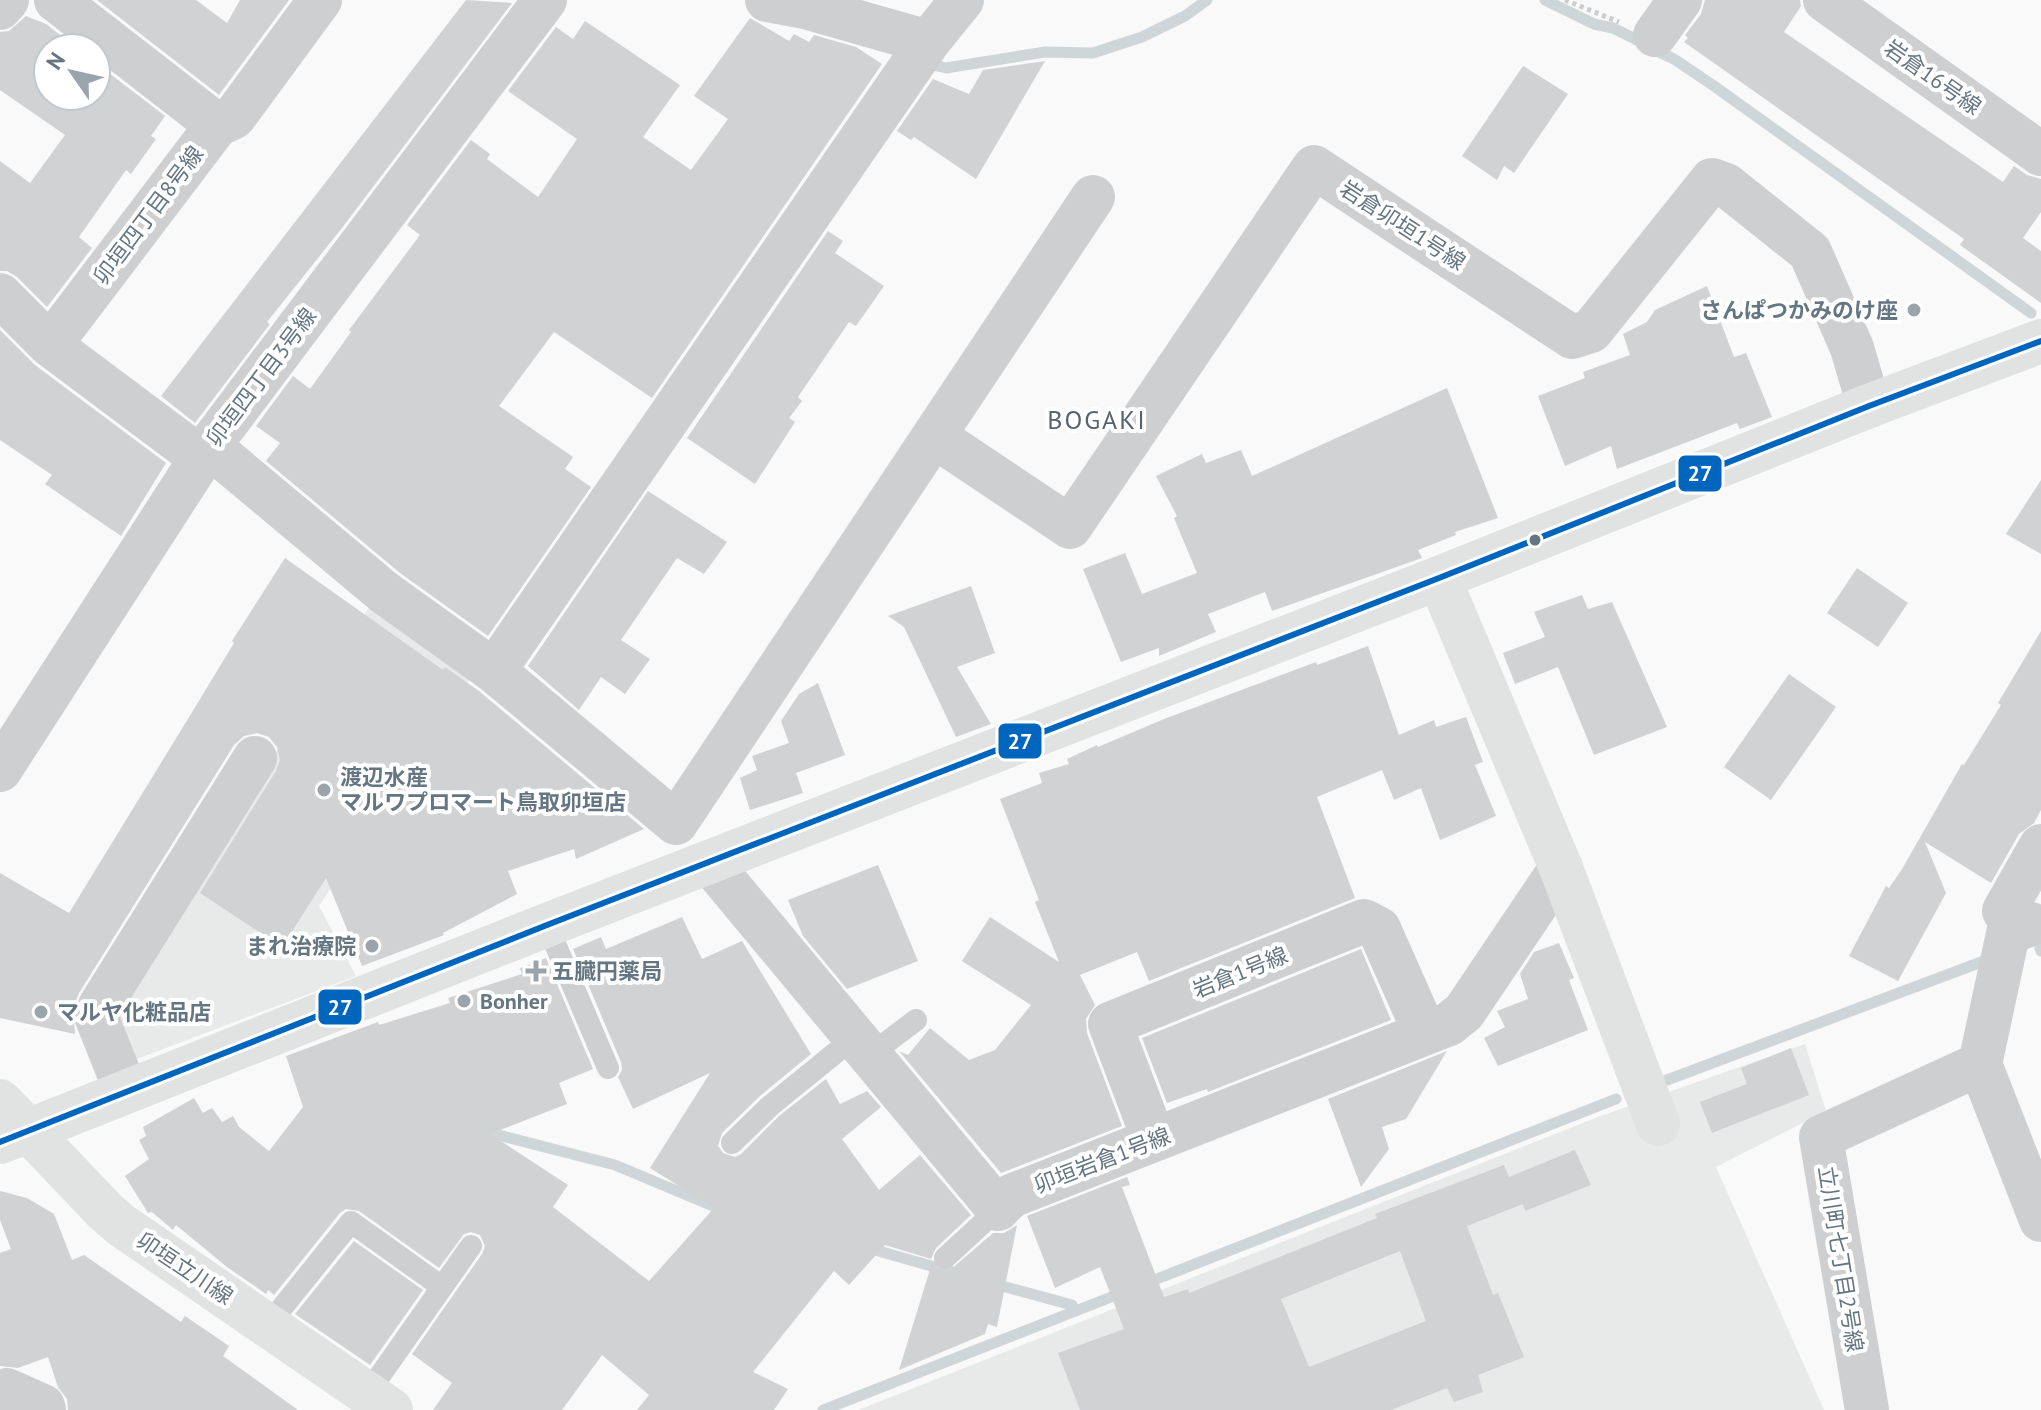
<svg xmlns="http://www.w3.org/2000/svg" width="2041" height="1410" font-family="'PT Sans','Noto Sans JP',sans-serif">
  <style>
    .built { fill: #e8e9e9 }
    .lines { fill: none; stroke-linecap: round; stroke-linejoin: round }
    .stream { stroke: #ced6d9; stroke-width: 11 }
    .building { fill: #d0d2d3; fill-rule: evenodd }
    .path { stroke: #cbcccd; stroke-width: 5; stroke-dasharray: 4 4; stroke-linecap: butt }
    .lane { stroke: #cecfd0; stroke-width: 22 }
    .street { stroke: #cecfd0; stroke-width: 44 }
    .secondary { stroke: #e1e2e2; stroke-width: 44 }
    .bus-1-casing { stroke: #fff; stroke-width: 12 }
    .bus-1 { stroke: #0065bd; stroke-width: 6 }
    .poi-dot { fill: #99a4ac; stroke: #fff; stroke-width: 3 }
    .bus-dot { fill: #657683; stroke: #fff; stroke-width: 3 }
    .labels { text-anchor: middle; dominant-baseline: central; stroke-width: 8; stroke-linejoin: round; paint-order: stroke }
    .street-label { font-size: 22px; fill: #657683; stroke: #fff }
    .poi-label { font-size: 22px; font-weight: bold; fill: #657683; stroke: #fff; text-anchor: start }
    .quarter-label { font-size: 26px; letter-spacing: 2px; fill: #57646e; stroke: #fff }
    .line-badge { stroke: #fff; stroke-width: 3 }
    .badge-label { font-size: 22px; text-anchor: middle; font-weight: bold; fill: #fff }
  </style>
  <rect width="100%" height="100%" fill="#f9f9f9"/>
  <path class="built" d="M374,600L473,674L319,906L356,976L129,1062L108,1012Z
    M1805,1044L1826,1111L1716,1167L1824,1410H858L1598,1117Z"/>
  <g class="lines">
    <path class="stream" d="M1545,0L1594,24L1613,28L1637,40
      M1657,51L1674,59L1714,86L2031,313
      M933,65L946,68L1045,52L1093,53L1142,37L1185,16L1207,0
      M2040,948L2041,951
      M1667,1080L1992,958
      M479,1130L615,1165L720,1209
      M868,1248L963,1275
      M991,1283L1072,1305
      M1144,1284L1616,1099
      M823,1410L1124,1292"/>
  </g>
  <path class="building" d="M97,0H196L227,23L240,0H289L219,95Z
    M466,0L512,3L342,228L267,322L270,324L195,423L161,396Z
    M1705,0H1800L1801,6L1784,32L2003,182L2014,166L2027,175L2041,179V212L2023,238L2041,251V303L1960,245L1964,239L1684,42L1688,38L1685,35L1701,14Z
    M26,16L46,24L77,48H48V96H96V63L165,116L151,136L156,139L131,174L126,170L79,237L92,248L47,307L17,277L7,271H0V161L30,183L65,135L0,90V32L9,31Z
    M750,18L789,41L794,34L809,42L814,35L856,47L882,64L652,398L554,332L499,406L573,457L565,469L591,487L488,636L400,573L266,461L280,443L256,426L293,376L310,389L351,332L349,330L420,235L407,225L471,140L490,154L487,159L538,197L577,139L508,91L556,27L573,39L585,21L680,85L643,137L691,170L728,119L694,96Z
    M1045,61L976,179L914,137L911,140L897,131L933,79L969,94L983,70Z
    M1523,66L1568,94L1514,173L1504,166L1497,180L1462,156Z
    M828,231L843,241L835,253L884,286L856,326L849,322L798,397L802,401L789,418L795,422L755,484L687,438Z
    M1707,286L1734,357L1746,353L1772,417L1740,429L1737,423L1617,469L1611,446L1565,466L1538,396L1585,378L1583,372L1630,355L1623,334L1647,322L1655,310Z
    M0,330L35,365L166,463L121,536L45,484L52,475L0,440Z
    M1447,388L1498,518L1455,532L1456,535L1418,550L1422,558L1272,611L1265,592L1208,614L1216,632L1159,656V648L1121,662L1083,569L1125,553L1142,594L1197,573L1174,518L1177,516L1156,476L1202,454L1206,463L1241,450L1252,476Z
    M2041,480V554L2006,534Z
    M648,491L727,542L704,574L677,558L621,640L650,659L625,694L601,677L579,710L528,666Z
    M285,558L443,670L445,667L479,691L644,829L576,859L574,849L508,871L517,894L443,933L444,935L362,966L326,878L282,947L200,893L276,771L280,760L277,747L269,737L257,733L244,736L234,745L79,993L73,1008L75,1034L0,1018V873L69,913L194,709L234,643L232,641Z
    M1857,568L1908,603L1878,647L1827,613Z
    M971,586L995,653L957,667L991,724L956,737L904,627L888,616Z
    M1582,595L1588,609L1612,602L1667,727L1594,755L1558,667L1515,684L1503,653L1545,637L1534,612Z
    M2041,631V810L2034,823L2019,834L1991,883L1925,842L1946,893L1898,981L1849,956L1886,886L1889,888L1902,869L1962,764L1964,765L2001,705L1998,703Z
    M1368,646L1399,735L1434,720L1436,727L1466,717L1483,762L1475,765L1496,816L1440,840L1421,788L1394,800L1382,770L1317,797L1355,898L1149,981L1137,952L1080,975L1095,1005L1086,1019L1087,1033L1122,1126L1001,1173L899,1051L908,1055L930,1028L969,1060L995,1050L1031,1005L962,961L990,917L1059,962L1035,902L1039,900L1000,799L1042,783L1039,773L1069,764L1067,759L1097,745L1098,747L1164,719L1316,662L1317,665Z
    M1789,674L1836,707L1771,800L1724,767Z
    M818,683L845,755L796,773L803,793L750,810L740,778L757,770L752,756L789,743L781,721L799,694Z
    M878,865L918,961L847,989L803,936L788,900Z
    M682,917L702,959L742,941L811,1054L760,1096L722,1133L718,1146L723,1153L735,1157L741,1154L779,1116L826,1079L840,1104L867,1091L881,1107L842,1139L879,1190L920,1155L971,1215L936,1248L931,1259L885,1245L849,1285L834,1271L753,1372L788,1389L774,1410H637L649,1395L602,1355L562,1410H433L452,1383L412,1354L482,1254L485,1246L480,1235L471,1232L464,1234L439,1268L359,1211L346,1209L340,1213L274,1295L268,1290L266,1294L227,1267L176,1225L173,1230L152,1212L148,1213L125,1176L149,1159L139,1140L146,1136L143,1127L194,1098L203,1113L212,1108L222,1122L233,1116L239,1127L269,1151L303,1107L286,1056L378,1022L379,1025L450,1003L448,998L522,974L520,968L546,958L593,1069L559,1083L567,1104L490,1134L568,1185L553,1207L649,1281L714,1208L650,1168L710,1073L633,1109L618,1077L622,1070L621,1062L573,949L601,937L606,949Z
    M1559,943L1574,978L1569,980L1588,1030L1498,1066L1484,1038L1505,1027L1497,1011L1528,999L1520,974L1534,952Z
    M1361,949L1391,1020L1208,1092L1207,1089L1167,1103L1142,1038Z
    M1791,1048L1809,1095L1712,1133L1700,1102L1747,1084L1741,1068Z
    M1447,1051L1406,1119L1382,1127L1389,1149L1361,1187L1328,1099Z
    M1575,1150L1591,1185L1525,1211L1523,1204L1467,1226L1493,1295L1498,1293L1524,1357L1478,1375L1483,1392L1454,1402L1447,1388L1391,1410H1080L1058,1353L1124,1329L1100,1267L1055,1288L1027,1216L1127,1177L1130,1185L1122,1187L1164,1297L1188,1289L1189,1293L1377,1218L1375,1214L1504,1165L1509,1177ZM1400,1251L1426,1321L1309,1367L1281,1299Z
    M0,1191L27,1198L54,1214L72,1260L84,1255L181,1322L185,1316L229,1346L223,1356L298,1410H68L67,1399L58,1387L48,1357L18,1368L0,1366V1253L11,1249L0,1220Z
    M1017,1225L997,1327L988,1324L985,1334L899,1370L932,1263L940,1271H949L993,1233H1004Z
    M354,1241L423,1290L370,1365L295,1314Z"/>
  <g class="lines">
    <path class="path" d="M1565,0L1619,22"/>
    <path class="lane" d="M547,925L608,1068
      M870,1055L916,1020
      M732,1143L770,1106L855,1037
      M945,1258L998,1209
      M268,1325L351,1222L442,1287
      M367,1394L471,1246"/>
    <path class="street" d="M767,0L809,8L928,42
      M1825,0L2041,154
      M0,8L7,0
      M1655,35L1680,0
      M217,125L234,117L320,0
      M0,295L50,345L217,125L56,0
      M50,345L201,458
      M934,436L1070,527L1314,167L1572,337L1591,331L1712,180L1726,185L1810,252L1852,348L1869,406
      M209,446L385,593L494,671L676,823L1093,197
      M494,671L928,42L962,0
      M0,770L209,446L545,0
      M710,863L998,1209L1011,1196L1449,1024L1464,1012L1561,868
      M2011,920L1980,1064L2041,1220
      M2031,924L2018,929L2004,911L2041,846
      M126,1091L96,1016L100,1006L255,758
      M1154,1140L1110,1024L1364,921L1379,929L1425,1033
      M0,1393L7,1390L43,1406L44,1410
      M1867,1410L1821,1137L1980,1064"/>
    <path class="secondary" d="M1439,578L1561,868L1658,1124
      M0,1101L105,1211L121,1225L391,1410
      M0,1142L547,925L1439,578L1869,406L2041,341"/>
    <defs>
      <path id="bus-1" d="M0,1142L547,925L1439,578L1869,406L2041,341"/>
    </defs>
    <use href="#bus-1" class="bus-1-casing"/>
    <use href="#bus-1" class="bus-1"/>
  </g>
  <g class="poi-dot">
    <circle cx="1914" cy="310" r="8"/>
    <circle cx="324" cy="790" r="8"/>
    <circle cx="372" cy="946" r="8"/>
    <path d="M532 959h8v8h8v8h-8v8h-8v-8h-8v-8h8z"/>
    <circle cx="464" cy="1001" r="8"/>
    <circle cx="41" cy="1012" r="8"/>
  </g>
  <circle class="bus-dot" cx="1535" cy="540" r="7"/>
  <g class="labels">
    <g class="street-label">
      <text transform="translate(1933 77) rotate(35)">岩倉16号線</text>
      <text transform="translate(148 215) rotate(-53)">卯垣四丁目8号線</text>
      <text transform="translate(1403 225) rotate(33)">岩倉卯垣1号線</text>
      <text transform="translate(261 377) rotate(-53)">卯垣四丁目3号線</text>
      <text transform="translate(1240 972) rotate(-22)">岩倉1号線</text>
      <text transform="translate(1102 1160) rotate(-21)">卯垣岩倉1号線</text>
      <text transform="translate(1841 1259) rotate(81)">立川町七丁目2号線</text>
      <text transform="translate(185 1268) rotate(34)">卯垣立川線</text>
    </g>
    <g class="poi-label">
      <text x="1898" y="310" text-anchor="end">さんぱつかみのけ座</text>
      <text x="340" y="777">渡辺水産<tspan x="340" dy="25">マルワプロマート鳥取卯垣店</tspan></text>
      <text x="356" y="946" text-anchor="end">まれ治療院</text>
      <text x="552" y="971">五臓円薬局</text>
      <text x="480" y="1001">Bonher</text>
      <text x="57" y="1012">マルヤ化粧品店</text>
    </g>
    <g class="quarter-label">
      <text x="1097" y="419">BOGAKI</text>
    </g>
  </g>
  <g class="line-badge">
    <rect x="1677" y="454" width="46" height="39" rx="8" fill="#0065bd"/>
    <rect x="997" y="722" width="46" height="38" rx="8" fill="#0065bd"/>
    <rect x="317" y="988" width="46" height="38" rx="8" fill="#0065bd"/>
  </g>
  <g class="badge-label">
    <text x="1700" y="481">27</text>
    <text x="1020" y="749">27</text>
    <text x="340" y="1015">27</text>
  </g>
  <g transform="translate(72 72) rotate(304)"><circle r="38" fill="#ffffff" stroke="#c1c8cd" stroke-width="2"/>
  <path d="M0-6L14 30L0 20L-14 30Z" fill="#99a4ac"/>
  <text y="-12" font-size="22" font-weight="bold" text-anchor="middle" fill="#657683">N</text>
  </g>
</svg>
